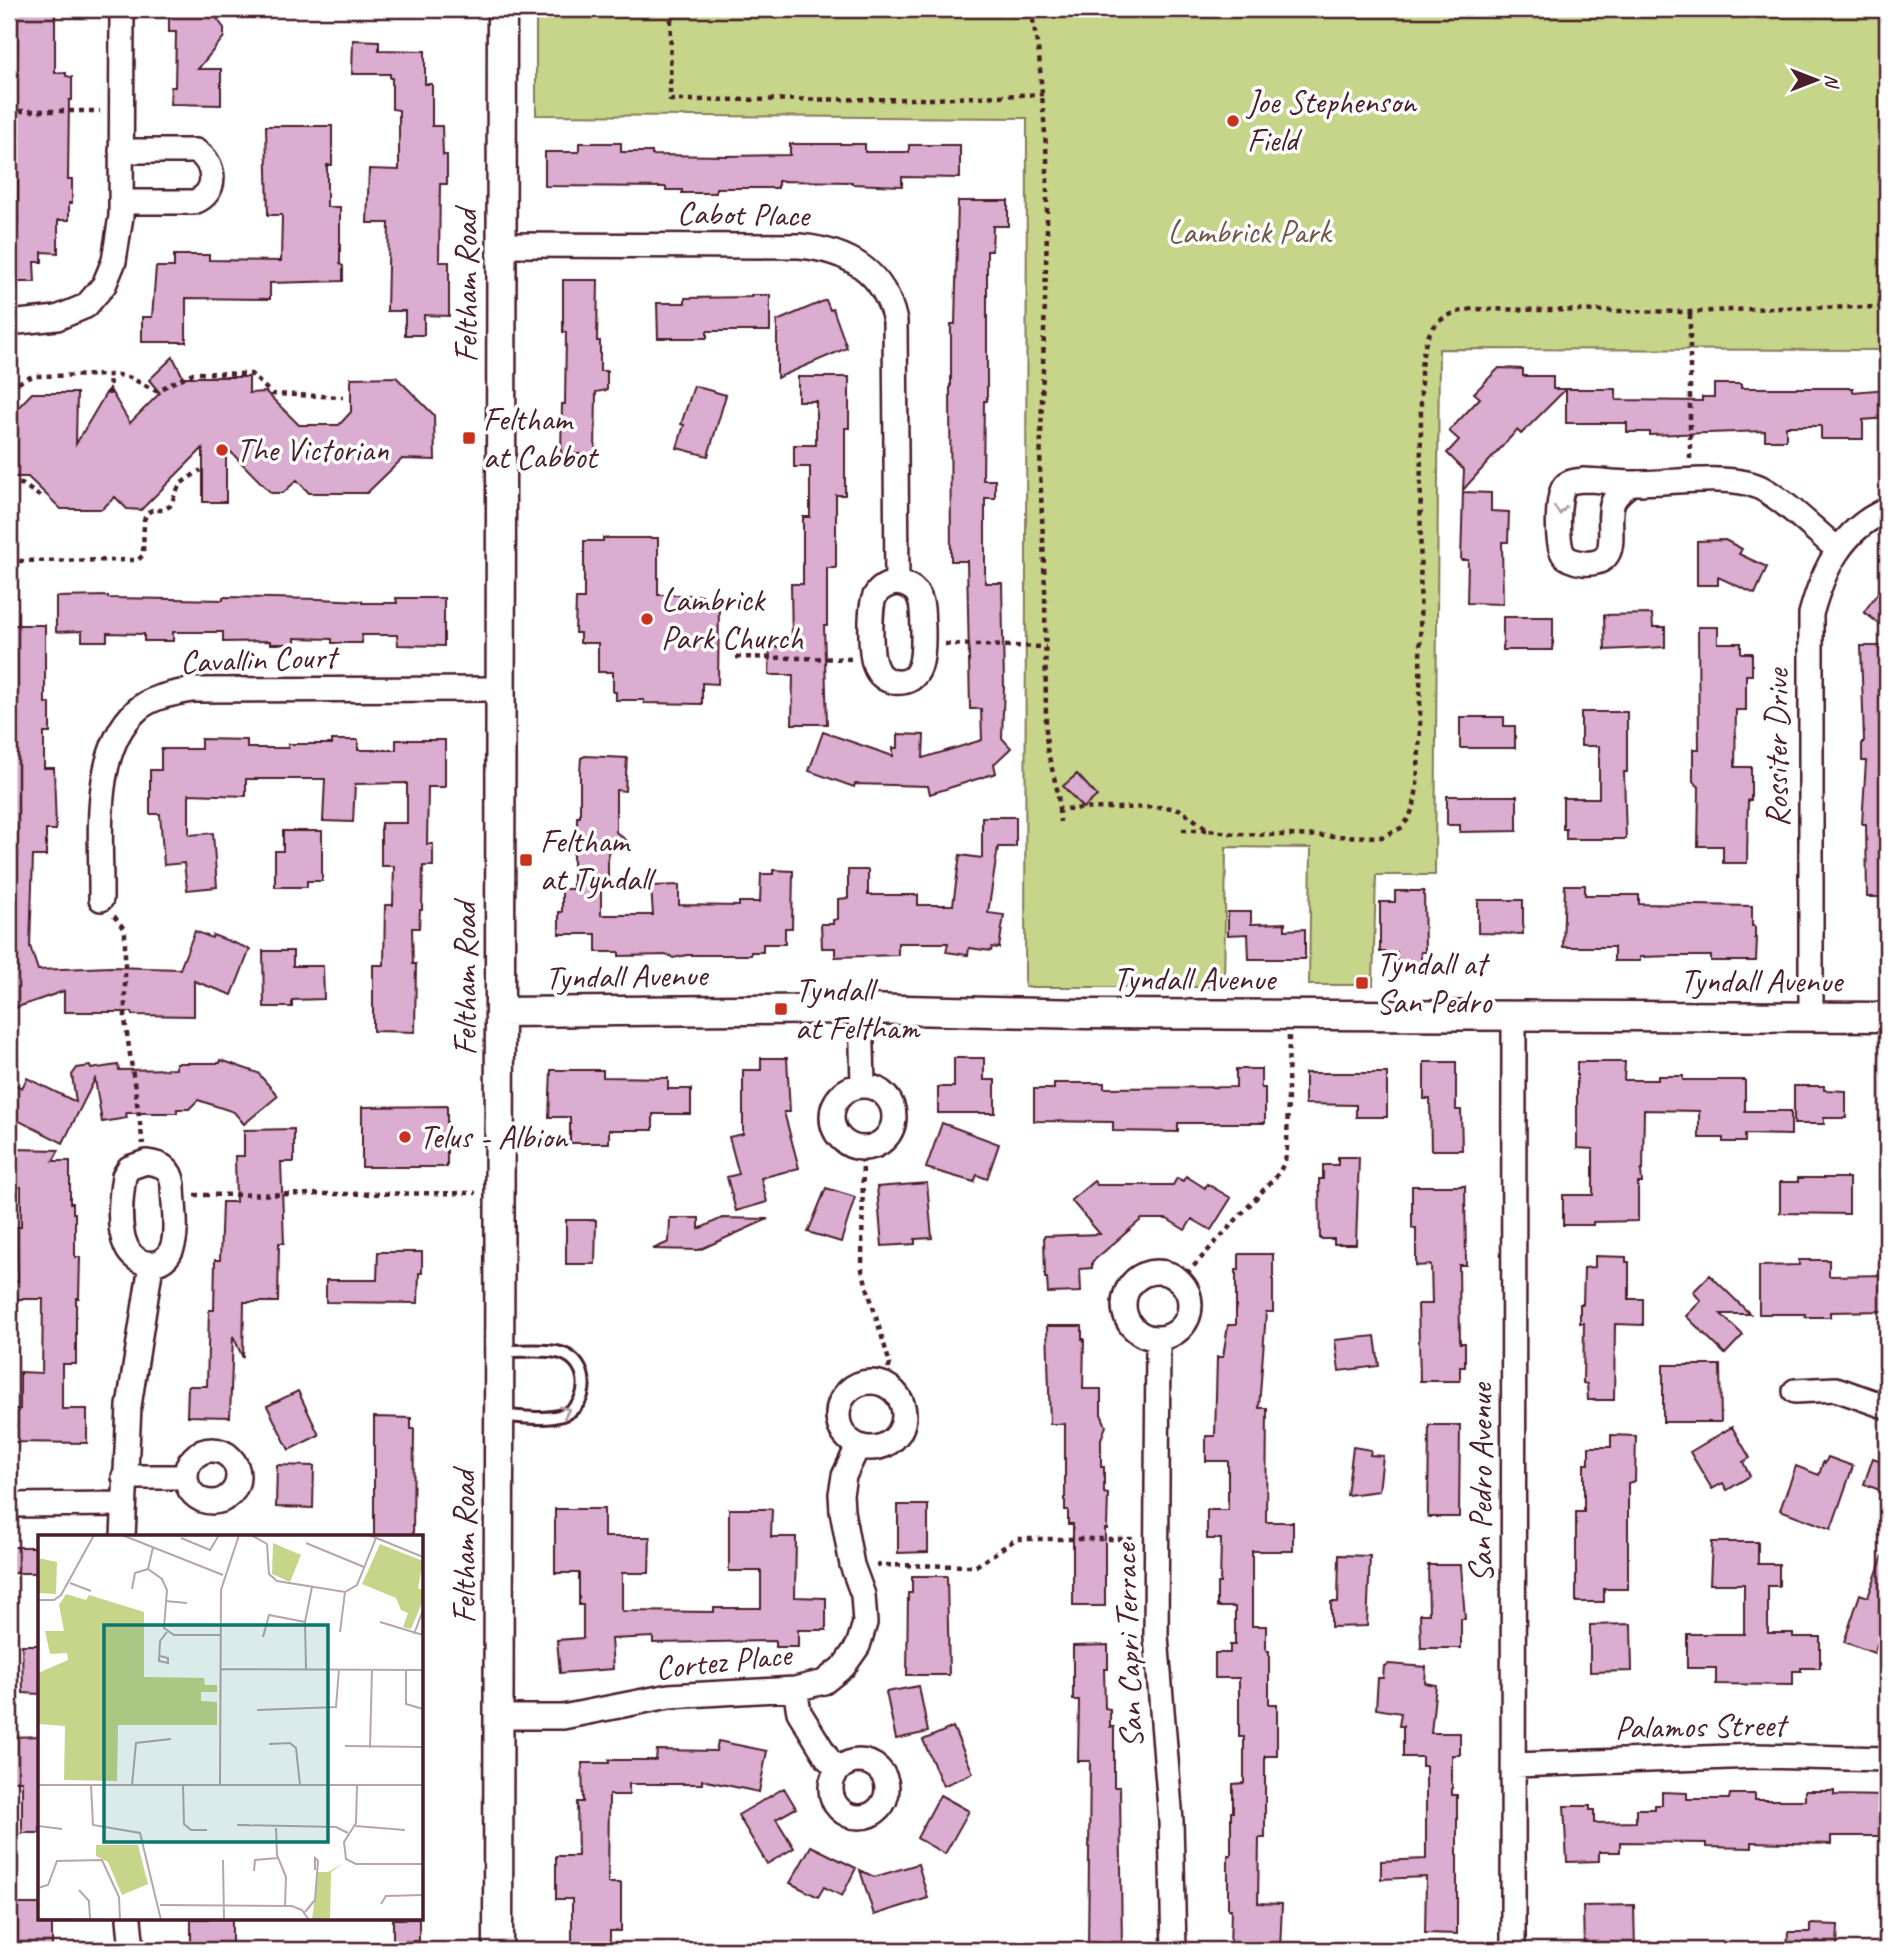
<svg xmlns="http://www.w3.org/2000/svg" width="1896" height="1959" font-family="Caveat,sans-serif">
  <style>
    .built { fill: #f4e6f1 }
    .green { fill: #c6d589; stroke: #887a5a; stroke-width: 2 }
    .building { fill: #dbadd0; stroke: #4a1f2b; stroke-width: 2 }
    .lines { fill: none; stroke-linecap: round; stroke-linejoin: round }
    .service-casing { stroke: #4a1f2b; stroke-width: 16 }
    .minor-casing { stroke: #4a1f2b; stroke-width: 28 }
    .tertiary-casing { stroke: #4a1f2b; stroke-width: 33 }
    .path { stroke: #4a1f2b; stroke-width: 4.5; stroke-dasharray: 5 5; stroke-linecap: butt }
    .service { stroke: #fff; stroke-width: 10 }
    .minor { stroke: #fff; stroke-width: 23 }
    .tertiary { stroke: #fff; stroke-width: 28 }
    .oneway { stroke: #ae9aa0 }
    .poi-dot { fill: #c8321e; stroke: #fff; stroke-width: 2.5 }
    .labels { text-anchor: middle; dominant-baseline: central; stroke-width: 7; stroke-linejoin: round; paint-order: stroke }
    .poi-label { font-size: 33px; fill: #4a1f2b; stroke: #fff; text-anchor: start }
    .street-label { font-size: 33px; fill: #4a1f2b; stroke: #fff }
    .park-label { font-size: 33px; fill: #6f5647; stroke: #fff }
    .inset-road { fill: none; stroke: #b7a5aa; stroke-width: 2 }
    .view { fill: #0f766e; fill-opacity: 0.15; stroke: #0f766e; stroke-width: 3.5 }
    .inset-edge { fill: none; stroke: #4a1f2b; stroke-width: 3.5 }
  </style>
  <rect width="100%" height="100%" fill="#fff"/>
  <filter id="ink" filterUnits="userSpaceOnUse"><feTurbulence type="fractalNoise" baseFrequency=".0143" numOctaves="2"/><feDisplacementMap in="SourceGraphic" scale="14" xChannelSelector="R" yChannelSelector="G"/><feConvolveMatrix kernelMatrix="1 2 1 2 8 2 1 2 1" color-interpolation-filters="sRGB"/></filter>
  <g filter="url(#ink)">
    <path class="built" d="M1879,1043H1887V1224L1879,1221Z"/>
    <path class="green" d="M536,9H1887V350L1439,349L1435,875H1376L1373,985H1309L1311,848L1226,847L1224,987H1025L1027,118L536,115Z"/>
    <path class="building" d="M18,9H55V73H66V76L72,77V100H69L68,179H72V203H69V220H58V253L42,252V262H34L35,282H9V223H18V163H11V124H14V56H17Z
      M169,9H217L218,20L224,28V37L198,69H221V105L170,104L171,87H175L176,32H169Z
      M353,40L379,41V50L425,51V84H432V126H442L443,155H447V184H440L439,262H449V316L424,315V335H405V311H387L389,223H367L369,169L399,170V110L392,109V78H390V74H352Z
      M266,126H332V165H327V207H340V264L343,266V281L270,283V299L186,298V342H142V317H152L156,267H174V255H209V260L281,261L282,215H268Z
      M579,143H621V152H652V155L727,156L790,155V144H865V152H909V145H960V178L902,177V186L852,184V182L778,181V188H716V193H682V190H666V187L545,186V152H579Z
      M958,201H1008V226H993L992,251H987V401H984L983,480H995V498H985V583H1002L1004,686L1002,738L1011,748L994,764L996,773L930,794L928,786L855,784L854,787L809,771L823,732L893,756V748H898V734L924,735L923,758L982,740L981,709H970L967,561H951L950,385H951V324H955Z
      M563,280H598L597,341H600V371H607V390L596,392L595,454H561L562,404H565L566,332H563Z
      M751,295H770V331H707V338H658L657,303H685V298L751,297Z
      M826,300L830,310L833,309L847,348L777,378V321Z
      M173,357L183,377H249V393L266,392L299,425H339L351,412V378L396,377L434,415L435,460L402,459L367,493H309L297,480L283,493H271L226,447V502H203V448L141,510L127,509L115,497L102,509H61L28,477H9V417L32,393H77L76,444L109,388L130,423L160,393L149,380Z
      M1499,368L1523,369V376H1553V389H1566L1521,434L1517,430L1463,490L1464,470L1447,453L1459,440L1449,431L1480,398L1474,393Z
      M798,377H849V428H845V495H836V568H827V626H824L827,724H792L793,675H769L770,647H792L791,584H803V517H810V467H794V445H816V401H798Z
      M1714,384H1741V388H1853V392L1887,389V418L1863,420V439H1821V426H1786V440H1765V431L1650,435V432H1627V423H1566V389H1616V400L1702,401V397H1714Z
      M694,386L726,395L708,456L677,448L684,425L681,424Z
      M1463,492L1491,493V511L1509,512L1508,542H1502L1503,604L1467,603L1468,560H1461Z
      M603,538H658V595H702V605H719L718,684L702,683V704L644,703V700H616V692H613V672H598V643H580V633H575L576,599H584V541H603Z
      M1725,540L1742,549L1739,554L1767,567L1755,594L1718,577V585H1697V541Z
      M1887,580V630L1864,612Z
      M108,596V598L174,599L223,600V597L319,599L362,601V603H397L396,598H444V646L398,645L397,635H362V643H332V639L295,638V644H270V641L223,642V632H173V641H144V634L107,633V641H82V631L56,632V597Z
      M1652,614L1653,627H1665V647L1605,650L1604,615Z
      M1503,617H1553V650H1503Z
      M9,625H45V703H50V733H44V768H54L56,830H46V856H33L30,946L38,970L111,967L180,969L195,931L212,938L213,935L250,949L232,995L194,981V1016L132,1015V1012H64V991L9,1010Z
      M1698,627H1718V643H1741V653H1752V675H1746V710H1736L1735,767H1751V800H1748L1747,863H1723V846H1698L1699,787L1693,781V749H1699Z
      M1861,646H1887V897H1867L1866,824H1862L1866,761H1862V742H1864Z
      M1581,712H1627V772H1624L1626,839H1566V829H1563V798H1599V746H1581Z
      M1460,717H1504V726H1515V748H1460Z
      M201,739L247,740V748H288V744H332V740H358V750H396V740H445V787H428L427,844H433V866H423L422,910H420L419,928H412L413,964H416L415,1032L373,1031V965H384L385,905H393L394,866H381V823H407V783L355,784L353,822L323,821L325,779H246V796L189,794V835L213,833L217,887L187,890L184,863L164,865L160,814H150V770H161V749H201Z
      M585,756L627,758L625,791L616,790V832L627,841L608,853V877H601V915H653L651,886L679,885V905L739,906V902H760L761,874H773V870L793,871L792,928H785V944H763V952H751V955H687L673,958L669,955L619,956V952H596V934H559V912H562V889H573V848H577V817H580V772L581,758Z
      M1077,774L1097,796L1083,808L1063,786Z
      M1447,796H1517V831L1460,832V825H1447Z
      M982,817H1016V847H998L988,913L1004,915L999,948L992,947L991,951L969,948L968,955L946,952L948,943H898V955L835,957V948H822L821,924H833V920L838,919V899L848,898V870H868V895H918V905H953L960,855L982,858Z
      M283,831H322V881H307V887H275V851H283Z
      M1565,885H1585V895H1639V904L1752,906V926H1755V938L1757,937L1756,961H1711V956H1676L1640,957V961H1614V947H1563Z
      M1395,891H1424L1425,952H1421V963H1397V952H1380V902H1395Z
      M1478,900H1523V934L1478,933Z
      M1228,912H1251V924L1285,923V930L1305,929V959H1249L1248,934L1228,935Z
      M263,951H293V966H323L324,999L292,1000V1007H264Z
      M761,1058H787L790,1112H784L799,1168L761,1178L767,1202L736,1211L727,1177L739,1174L729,1137L743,1134V1070H761Z
      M954,1058H984V1080H995V1113H938V1087H954Z
      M221,1060L258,1073L278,1096L244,1124L234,1112L198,1100L189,1109H177V1113H126L127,1118L102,1122L95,1079L63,1143L9,1116V1082L22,1088L27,1078L76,1102L72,1075L77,1068L90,1066L91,1069L118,1065L119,1070L176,1069V1063H220Z
      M1424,1062H1456V1110H1461L1462,1150H1431L1430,1099H1424Z
      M1577,1062H1625L1624,1080H1658V1076H1683V1080H1745V1111H1791V1135L1745,1134V1142H1723V1138H1699V1111L1644,1110L1643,1170H1641L1642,1183H1638V1221L1593,1222V1225H1563V1195H1593V1149L1577,1148Z
      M1236,1069H1261V1088H1265V1123H1178V1132L1113,1131V1122L1034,1121V1089H1054V1083H1104V1088L1236,1087Z
      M551,1070H603V1077L668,1078V1089H691V1114H653V1130H609V1143H570V1117H549Z
      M1305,1073H1387V1117H1356V1105L1305,1104Z
      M1794,1086H1824V1090L1846,1091V1118H1824V1124H1794Z
      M447,1106V1167H362V1107Z
      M942,1123L999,1144L987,1179L977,1175L974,1182L926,1168Z
      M294,1129V1162H281L284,1243H279L278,1302H244L243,1358L233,1336L230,1417L187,1416L188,1386H207L209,1310H214L215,1260H220L222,1202H236L235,1156H244V1130Z
      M14,1149L59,1150L53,1161H70V1203H73V1213H75V1257H80L79,1298H76V1364H62V1409H87V1443L9,1442V1409H20V1372L42,1373L43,1299H9V1281H18L16,1227H21V1187H9V1156H14Z
      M1338,1157H1359L1356,1244H1334V1239H1320L1319,1179H1323V1165H1338Z
      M1186,1176L1205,1188L1207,1184L1231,1198L1211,1230L1192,1219L1185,1230L1167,1219H1142L1092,1262V1268L1080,1269L1081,1292L1048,1293L1047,1278H1045L1044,1236L1100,1234L1071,1200L1094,1181L1097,1185H1173L1177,1178L1183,1181Z
      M1798,1178H1849V1214L1780,1213V1182H1798Z
      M927,1183L932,1238L915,1239V1244L882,1246L877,1187Z
      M1412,1186H1465L1466,1265H1459L1460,1343H1465V1367H1460V1381H1420L1418,1304H1432L1431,1265L1416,1266V1228H1412Z
      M826,1188L855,1197L841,1242L808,1232Z
      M670,1218H699V1229L722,1218L768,1219L699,1250L653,1249L669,1242Z
      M566,1220H596L595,1264H566Z
      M378,1252H422V1273H419L418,1303L326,1302V1280H377Z
      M1239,1254H1273V1312H1266L1259,1408H1267L1266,1522H1293V1551H1252V1626H1266V1651H1269V1704H1277V1756H1265V1838H1259L1258,1903L1282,1904L1280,1950H1230L1231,1909H1228V1855H1231V1812H1233V1784L1244,1783V1737H1239V1678H1215V1653H1230V1645H1235V1607H1217V1583H1220L1221,1539H1207V1510H1228V1461H1206V1436H1215L1217,1357H1223L1228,1325H1236V1270H1239Z
      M1595,1256L1626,1257V1262H1629V1299H1643V1325L1615,1324L1614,1400H1588L1587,1384L1583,1383L1584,1323H1580V1304H1583L1584,1268L1595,1267Z
      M1799,1260H1829V1276L1887,1275V1311L1830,1312V1317H1805V1314H1759V1266L1799,1265Z
      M1710,1275L1750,1314H1721L1743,1335L1725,1354L1686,1316L1701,1301L1693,1292Z
      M1047,1326H1082V1339H1084L1083,1389H1101V1414L1106,1426L1101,1439V1467H1104V1493L1108,1494L1107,1529H1105V1606H1073V1524H1068V1510H1065V1424H1050Z
      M1375,1336L1379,1366L1339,1371L1335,1340Z
      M1663,1365H1720L1721,1422H1663Z
      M298,1391L319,1435L289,1450L267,1406Z
      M374,1417L411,1418V1429H414L413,1537H374Z
      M1429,1425H1460L1459,1517H1428Z
      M1732,1427L1750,1458L1743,1462L1750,1476L1727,1490L1723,1483L1712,1489L1690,1452Z
      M1611,1435L1636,1436L1635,1481L1628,1483V1589H1604V1602H1576V1512H1584V1464H1589V1447H1611Z
      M1353,1447L1371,1450L1370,1455L1383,1456L1379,1491L1347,1495Z
      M1828,1457L1853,1466L1831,1529L1780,1510L1796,1466L1819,1475L1823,1462L1825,1463Z
      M1873,1458L1887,1463V1493L1864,1484Z
      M277,1465L314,1466L313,1508L276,1507Z
      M898,1505H928V1552L898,1553Z
      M555,1509H604V1537H650L649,1573H622V1611L714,1612V1608H761V1571H729V1509H772L771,1537H796L795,1597L826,1598V1630H798V1647H776V1641L653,1643V1637L611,1639L613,1669L560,1673L557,1640L583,1638V1605H579V1573H555Z
      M1712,1542H1758V1564H1779V1586H1768V1633H1793V1637H1820V1668H1801V1671H1793V1685L1716,1684V1668H1687V1634H1744V1584H1710Z
      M12,1547H40V1573H12Z
      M1885,1550H1887V1633L1882,1631L1874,1653L1844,1642L1860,1594L1868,1597Z
      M1339,1555L1370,1556L1367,1626L1331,1627V1602H1338Z
      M1428,1565H1461L1465,1619H1461V1648H1421L1420,1614H1429Z
      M912,1576H947L949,1675H907L908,1593H912Z
      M1631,1624L1632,1671L1590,1672V1625Z
      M22,1645H40V1694L23,1693Z
      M1108,1645V1669H1104L1105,1708L1110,1709V1727H1114V1787H1120L1122,1950H1088L1090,1761H1078L1079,1700H1073V1646Z
      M1389,1664L1426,1667L1425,1683L1436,1685L1431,1733H1460V1755H1452V1795H1457V1934L1425,1933L1426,1877L1381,1879V1861L1426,1859V1766H1422V1757H1403V1726H1399L1401,1713L1376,1709L1378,1678H1383L1384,1666Z
      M919,1686L928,1732L896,1739L886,1692Z
      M953,1727L973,1773L943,1786L923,1740Z
      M40,1736V1833H22V1781H13V1737Z
      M718,1741L767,1751L759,1792L702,1780V1784H629V1795H609L608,1883H621V1931H610V1950H572V1899H556V1856H578L577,1802H583L582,1763H609V1760H656L657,1750L716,1751Z
      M784,1788L796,1808L776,1819L794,1848L767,1864L738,1815Z
      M1805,1791H1834V1795L1887,1796V1836H1831V1844L1752,1842V1848L1706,1847V1843L1620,1842V1852H1599V1861L1567,1862L1564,1806H1590V1810H1594V1823L1636,1822V1809H1655V1805H1662V1792L1687,1793V1799H1729L1730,1794H1755V1800H1805Z
      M940,1795L969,1811L945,1854L917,1838Z
      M811,1846L856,1868L842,1896L824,1887L818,1897L790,1883Z
      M918,1864L928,1898L874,1915L860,1870L874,1877Z
      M17,1904H40V1919H52V1950H17Z
      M1634,1905L1635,1950H1584L1583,1906Z
      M191,1919H232V1950L191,1949Z
      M393,1919H419V1941H393Z
      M1810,1924L1838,1925L1837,1950H1787L1788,1932H1810Z"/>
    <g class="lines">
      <defs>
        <path id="service" d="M500,1351C519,1352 543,1348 561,1353C591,1362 591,1406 562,1415C544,1421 520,1416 501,1416"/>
        <path id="minor" d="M121,151H196C216,163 219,193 194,202H121
          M502,245L800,246C849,251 884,271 895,321L897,583
          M9,323L57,318L86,306L104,285L114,261L121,216L122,9
          M1631,483C1624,489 1616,494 1613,502C1604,524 1626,566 1583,563C1576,562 1568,560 1564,555C1556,547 1557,496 1564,487C1568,481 1577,481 1583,480C1599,480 1615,483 1631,483C1665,484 1729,473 1759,487C1782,498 1817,532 1838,550
          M897,583C905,584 911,586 916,592C924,602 922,616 923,628C923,649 926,685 895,682C886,681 878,675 875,666C870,654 869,607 875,596C880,587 888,584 897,583Z
          M101,899C102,842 90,752 137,710C151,697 172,694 191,690L501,689
          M861,1009L863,1085
          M1811,1016V614C1823,570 1842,529 1887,510
          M832 1117a31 31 0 1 1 62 0a31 31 0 1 1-62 0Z
          M146,1162C162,1164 171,1168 173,1185C173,1203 178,1228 173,1245C166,1271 135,1268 126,1246C117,1226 121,1196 124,1176L129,1168Z
          M1124 1305a33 33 0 1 1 66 0a33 33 0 1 1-66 0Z
          M1158,1339L1156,1636L1171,1821L1174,1950
          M838 1415a33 33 0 1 1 66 0a33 33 0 1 1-66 0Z
          M1795,1391L1836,1389L1887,1407
          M186 1476a26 26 0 1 1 52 0a26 26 0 1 1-52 0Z
          M124,1477H186
          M9,1505L123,1504
          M123,1537L129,1406L151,1265
          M795,1689L799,1712L828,1759L839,1769
          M499,1717H563L669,1696L795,1689L824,1682L844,1666L858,1646L865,1623L863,1595L852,1565L842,1511L841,1494L844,1476L858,1446
          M831 1789a28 28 0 1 1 56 0a28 28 0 1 1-56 0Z
          M1515,1765L1756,1756L1887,1759
          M129,1919L132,1950
          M1513,1950L1514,1016"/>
        <path id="tertiary" d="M500,1012L861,1009L1086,1014L1887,1017
          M498,1950L502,9"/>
      </defs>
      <use href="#service" class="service-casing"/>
      <use href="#minor" class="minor-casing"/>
      <use href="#tertiary" class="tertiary-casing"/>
      <path class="path" d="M671,9L670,100L933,99L1043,94
        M1031,9L1039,55L1047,160V231L1040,469L1045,588L1046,729L1047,749L1058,793L1059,809L1165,807L1179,809L1209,830L1235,834L1382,837L1401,828L1409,818L1414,805L1417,787L1420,728L1421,368C1425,332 1434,314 1473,309L1690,312L1771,308L1887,307
        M9,111H100
        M9,387L33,376L118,375L131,378L156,391L193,373L251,374L272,394L343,397
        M109,395L110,375
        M1690,459V312
        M9,484H22L41,497
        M9,561L138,560L143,555L144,520L147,513L152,510H163L170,506L180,484L201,470
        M945,644L1046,647
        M736,657L854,659
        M1059,809L1060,822
        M1182,830H1208
        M114,916L125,930V1020L143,1144
        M863,1148L862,1270L890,1364L883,1384
        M194,1195L476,1193
        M1180,1281L1279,1173L1285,1161L1287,1148L1289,1036
        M876,1565L976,1566L1016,1539H1135"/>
      <use href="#service" class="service"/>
      <use href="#minor" class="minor"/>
      <use href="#tertiary" class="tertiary"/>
    </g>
    <defs><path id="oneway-chevron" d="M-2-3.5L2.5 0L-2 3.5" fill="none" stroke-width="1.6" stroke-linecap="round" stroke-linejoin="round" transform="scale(1.75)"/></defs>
    <g class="oneway">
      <use href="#oneway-chevron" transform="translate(1560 510) rotate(93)"/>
      <use href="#oneway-chevron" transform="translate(565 1411) rotate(-25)"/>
    </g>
  </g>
  <g class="poi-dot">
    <circle cx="1233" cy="121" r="7"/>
    <rect x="462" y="431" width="14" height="14" rx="3.5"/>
    <circle cx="222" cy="450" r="7"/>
    <circle cx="647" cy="619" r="7"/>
    <rect x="519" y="853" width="14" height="14" rx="3.5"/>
    <rect x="1355" y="976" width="14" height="14" rx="3.5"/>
    <rect x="774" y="1002" width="14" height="14" rx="3.5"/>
    <circle cx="405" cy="1137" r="7"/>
  </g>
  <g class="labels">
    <g class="poi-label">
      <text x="1247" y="102">Joe Stephenson<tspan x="1247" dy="38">Field</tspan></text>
      <text x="483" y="419">Feltham<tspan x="483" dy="38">at Cabbot</tspan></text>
      <text x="236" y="450">The Victorian</text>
      <text x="661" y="600">Lambrick<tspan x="661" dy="38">Park Church</tspan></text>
      <text x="540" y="841">Feltham<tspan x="540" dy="38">at Tyndall</tspan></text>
      <text x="1376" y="964">Tyndall at<tspan x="1376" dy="38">San Pedro</tspan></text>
      <text x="795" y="990">Tyndall<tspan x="795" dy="38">at Feltham</tspan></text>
      <text x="419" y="1137">Telus - Albion</text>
    </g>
    <g class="street-label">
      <text transform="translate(743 214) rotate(1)">Cabot Place</text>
      <text transform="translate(466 286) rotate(-90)">Feltham Road</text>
      <text transform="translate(258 659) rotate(-2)">Cavallin Court</text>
      <text transform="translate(1777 748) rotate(-90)">Rossiter Drive</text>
      <text transform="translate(626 976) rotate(-1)">Tyndall Avenue</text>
      <text transform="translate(465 979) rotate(-90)">Feltham Road</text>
      <text x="1194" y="979">Tyndall Avenue</text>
      <text x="1761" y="981">Tyndall Avenue</text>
      <text transform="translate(1481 1483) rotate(-90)">San Pedro Avenue</text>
      <text transform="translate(464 1547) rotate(-90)">Feltham Road</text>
      <text transform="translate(1128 1646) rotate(-92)">San Capri Terrace</text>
      <text transform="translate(723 1661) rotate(-6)">Cortez Place</text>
      <text transform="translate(1700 1726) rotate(-1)">Palamos Street</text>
    </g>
    <g class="park-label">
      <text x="1249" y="232">Lambrick Park</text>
    </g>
  </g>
  <g transform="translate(38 1535)">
    <rect width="385" height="385" fill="#fff"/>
    <path d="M235,8L263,20L252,47L234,39ZM342,9L385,26L380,53L384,55V68L373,94L365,92L370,78L363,75L358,63L324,49ZM0,23L19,27L18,59L0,58ZM28,59L48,65L51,60L106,77V142L166,143L167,150H179V157H163V166L179,167V190H80L79,246L26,245L27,191L0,189V138L30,125L29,118L12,119L7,96H26L21,70ZM58,310H100L110,349L84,360L70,327L58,321ZM306,328L293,337L292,385H274L280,337H290Z" fill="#c6d589"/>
    <path class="inset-road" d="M84,0L185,40M213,0L229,9L231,39L239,46L307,57L319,50L338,3M331,0L385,22M143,3L172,15L181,0M268,8L326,32M115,12L110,34L124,44L129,55L126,93L136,100H182M32,48L53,56M94,54L97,38L110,34M0,65H16L23,60L56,0M127,66L149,68M342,87L385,100M302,97L307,57M376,99L385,75M225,102L231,80L267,87M122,121L130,123V128L121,126L122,106L129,97M182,134L385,135M268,134L267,87L274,52M368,135V169L385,174M219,175L298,172L301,134M231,209L252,208L258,213L262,250M307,211L385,212M332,213L334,134M0,250H385M53,250L55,290L102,298L123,385M94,250L98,208L133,204M145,250L146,289L153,295H169M182,250L183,55L201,0M319,250L318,288L306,307L308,324L318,329H385M211,290H199L298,292L310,298M0,291L24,294M317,291L367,295M238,293L239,320L248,342L247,371M185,325L186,385M216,336L217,325L240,323M0,353L10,350L19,326L64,325L81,362L82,385M41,355L51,366L52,384M343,369L348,361L385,360M122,370L254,371L264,375L271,385M267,377L277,365L280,326L277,323V335M0,384L123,385"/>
    <path class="view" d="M66,90H290V307H66Z"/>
    <rect width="385" height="385" class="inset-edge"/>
  </g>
  <rect width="1896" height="1959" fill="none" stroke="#fff" stroke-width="35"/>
  <rect x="18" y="18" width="1861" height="1924" fill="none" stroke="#4a1f2b" stroke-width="2.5" filter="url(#ink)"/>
  <g transform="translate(1816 80) rotate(90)" stroke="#ffffff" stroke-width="5" paint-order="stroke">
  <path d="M0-5L12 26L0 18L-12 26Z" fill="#4a1f2b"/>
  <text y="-10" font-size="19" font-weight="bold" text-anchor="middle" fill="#4a1f2b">N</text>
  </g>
</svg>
